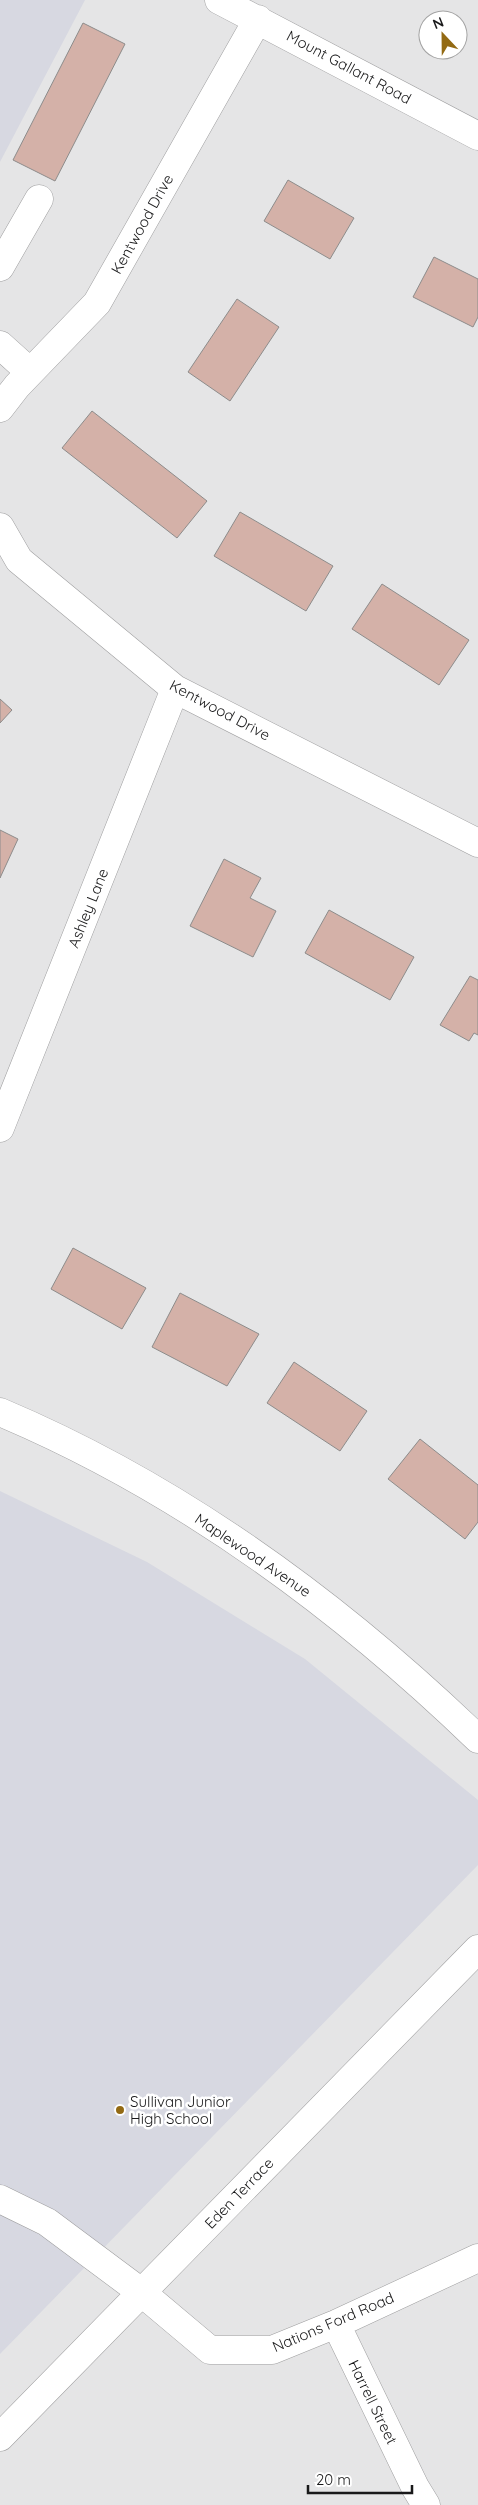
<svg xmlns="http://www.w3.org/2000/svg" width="478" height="2505" font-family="Quicksand,sans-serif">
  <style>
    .built { fill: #d7d8e1 }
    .building { fill: #d4b1a8; stroke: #8d8c8b }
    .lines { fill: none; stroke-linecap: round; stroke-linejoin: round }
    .minor-casing { stroke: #9f9fa0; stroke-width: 29 }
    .minor { stroke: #fff; stroke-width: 28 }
    .poi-dot { fill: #936a13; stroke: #fff; stroke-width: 2 }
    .labels { text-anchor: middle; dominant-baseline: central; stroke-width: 5; stroke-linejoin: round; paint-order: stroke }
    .street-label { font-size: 15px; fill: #19191a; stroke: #fff }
    .poi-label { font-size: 15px; fill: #19191a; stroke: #fff; text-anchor: start }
  </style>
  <rect width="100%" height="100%" fill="#e5e5e6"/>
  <path class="built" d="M0,0H85L0,162Z
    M0,1491L147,1562L305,1659L478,1800V1865L0,2354Z"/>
  <path class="building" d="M83,23L125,44L55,181L13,160Z
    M288,180L354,218L330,259L264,221Z
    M434,257L478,279V317L473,327L413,297Z
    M237,299L279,327L230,401L188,372Z
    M92,411L207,501L177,538L62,448Z
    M240,512L333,566L306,611L214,556Z
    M382,584L469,640L439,685L352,629Z
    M0,699L12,710L0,723Z
    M0,830L18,839L0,878Z
    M224,859L261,878L250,898L276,911L253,957L190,926Z
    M329,910L414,957L390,1000L305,953Z
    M470,976L478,980V1035L474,1033L469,1041L440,1025Z
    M73,1248L146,1288L122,1329L51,1289Z
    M180,1293L259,1334L227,1386L152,1347Z
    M294,1362L367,1411L340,1451L267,1403Z
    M420,1439L478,1485V1522L465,1539L388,1479Z"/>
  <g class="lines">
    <defs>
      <path id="minor" d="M219,0L478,136
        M0,267L39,199
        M0,345L30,372
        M0,408L17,386L97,303L258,19
        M0,527L19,560L175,689L478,843
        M0,1128L175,689
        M0,1412C180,1488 338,1604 478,1739
        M0,2199L47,2222L141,2292L210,2350H272L336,2324L478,2258
        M336,2324L415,2487L426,2505
        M0,2437L478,1949"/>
    </defs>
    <use href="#minor" class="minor-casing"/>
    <use href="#minor" class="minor"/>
  </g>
  <circle class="poi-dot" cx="120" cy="2110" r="5"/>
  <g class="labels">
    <g class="street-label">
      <text transform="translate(349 67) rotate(28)">Mount Gallant Road</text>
      <text transform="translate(142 224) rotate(-61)">Kentwood Drive</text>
      <text transform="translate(220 710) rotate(28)">Kentwood Drive</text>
      <text transform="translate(88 908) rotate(-68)">Ashley Lane</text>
      <text transform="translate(253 1555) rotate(34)">Maplewood Avenue</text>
      <text transform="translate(239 2193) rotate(-46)">Eden Terrace</text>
      <text transform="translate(333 2322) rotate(-23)">Nations Ford Road</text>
      <text transform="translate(373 2402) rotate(64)">Harrell Street</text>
    </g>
    <g class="poi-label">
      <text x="130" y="2101">Sullivan Junior<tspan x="130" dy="17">High School</tspan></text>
    </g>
  </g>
  <g transform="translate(443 35) rotate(338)"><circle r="24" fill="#ffffff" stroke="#a3a3a3"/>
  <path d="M0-4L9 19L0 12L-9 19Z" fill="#936a13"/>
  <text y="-8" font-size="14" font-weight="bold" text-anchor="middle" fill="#19191a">N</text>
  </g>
  <path d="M308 2485v8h104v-8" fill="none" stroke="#19191a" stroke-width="2.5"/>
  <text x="316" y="2485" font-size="15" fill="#19191a" stroke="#ffffff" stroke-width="4" paint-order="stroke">20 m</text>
</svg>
